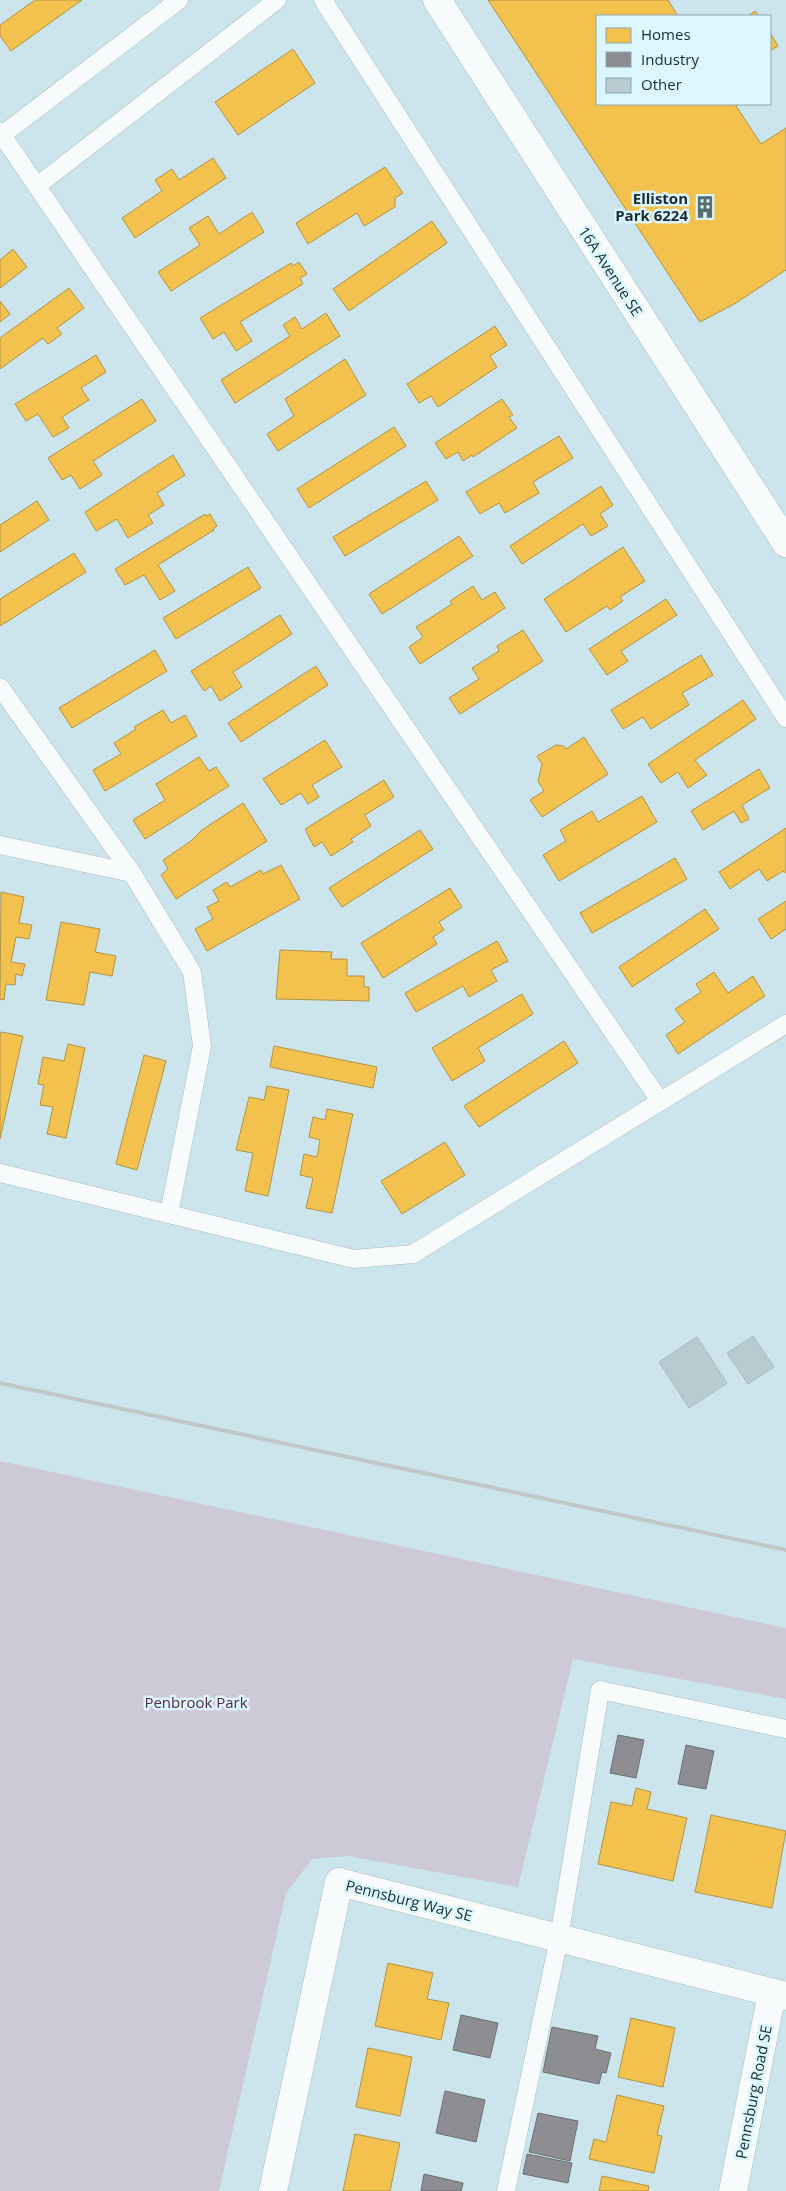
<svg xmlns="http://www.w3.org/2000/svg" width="786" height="2191" font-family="'Open Sans',sans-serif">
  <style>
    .green { fill: #cec9d7 }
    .homes { fill: #f2c14e; stroke: #b19445 }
    .industry { fill: #8d8d92; stroke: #6a7075 }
    .building { fill: #b7cbd1; stroke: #a8bbc0 }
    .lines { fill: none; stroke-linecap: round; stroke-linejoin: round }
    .service-casing { stroke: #a8bbc0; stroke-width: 19 }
    .minor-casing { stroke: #a8bbc0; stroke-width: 29 }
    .service { stroke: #f7fbfc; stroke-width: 18 }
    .minor { stroke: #f7fbfc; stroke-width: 28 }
    .rail { stroke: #c2c8ca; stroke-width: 4 }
    .labels { text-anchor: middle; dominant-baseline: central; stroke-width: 5; stroke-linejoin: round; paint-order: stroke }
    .poi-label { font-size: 15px; font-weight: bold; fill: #1a2c31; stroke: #dbf6fd; text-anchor: end }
    .street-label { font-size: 15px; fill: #1a2c31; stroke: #dbf6fd }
    .park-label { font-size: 15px; fill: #582a4b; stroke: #dbf6fd }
  </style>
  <rect width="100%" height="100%" fill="#cce4eb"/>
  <path class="green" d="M0,1461L786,1628V1699L573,1659L518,1887L348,1856L312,1859L286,1893L219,2191H0Z"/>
  <path class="homes" d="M35,0H82L11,51L0,36V25Z
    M488,0H668L678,16H597V104H739L736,106L761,144L786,128V270L736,303L700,322Z
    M755,11L759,16H748Z
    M770,33L778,46L770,51Z
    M293,49L315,83L238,135L215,102Z
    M213,158L226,178L135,238L122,218L162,191L155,180L172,169L179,180Z
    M385,167L403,193L395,198V207L364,226L357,213L308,244L296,223Z
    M252,212L264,232L171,291L158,272L200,245L189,228L208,216L219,234Z
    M432,221L447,243L349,311L333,289Z
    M13,249L27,267L0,288V260Z
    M299,262L307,274L300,278L303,284L240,322L252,341L236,351L224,332L213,339L200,318L291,263L293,266Z
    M69,288L84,308L57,328L62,334L48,344L43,338L0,369V338Z
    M0,301L10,314L0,322Z
    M326,313L340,336L235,403L221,380L290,336L283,325L295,317L302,329Z
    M495,326L507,345L490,356L497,367L438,407L431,396L419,403L407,384Z
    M96,355L106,372L81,388L89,400L62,417L69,428L53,437L38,414L26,421L15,404Z
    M345,359L366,395L278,451L267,434L294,416L285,399Z
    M142,399L156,421L93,461L102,475L80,489L71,475L62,480L48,458Z
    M502,399L513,415L509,417L517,428L473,457L472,455L463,461L458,452L446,459L435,443Z
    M394,427L406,446L309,508L297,489Z
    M559,436L573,458L533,482L539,493L505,513L499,503L480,514L466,492Z
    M173,455L185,475L157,493L164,505L148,515L153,523L128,538L117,519L96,531L85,512Z
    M426,481L438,500L345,556L333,537Z
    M601,486L613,505L600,514L608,526L591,536L583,524L522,564L510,546Z
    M37,501L49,520L0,552V525Z
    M205,514L206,516L210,514L217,526L213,529L214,530L158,565L175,591L160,600L144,575L125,585L115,569Z
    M459,536L473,556L382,614L369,594Z
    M623,547L645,581L620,597L623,601L610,610L607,606L566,632L544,599Z
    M74,553L86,572L0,626V599Z
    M248,567L261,588L176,639L163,618Z
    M473,586L482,600L495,592L505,608L420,664L409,647L423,637L416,627L452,604L450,601Z
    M666,599L677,615L621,651L628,661L607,675L589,649Z
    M280,615L292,634L233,672L242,687L220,701L211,686L204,691L191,671Z
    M523,630L543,661L460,714L449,698L479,679L472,668L499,651L497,646Z
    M155,650L167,671L72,728L59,708Z
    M701,655L713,675L682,693L689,705L651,729L643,717L623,729L611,710Z
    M316,666L328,685L241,742L228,723Z
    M743,700L756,719L695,760L707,775L688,788L678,772L661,783L648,764Z
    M163,710L171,723L185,715L197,736L105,791L93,770L121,754L114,743L136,729L134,727Z
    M584,737L608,774L542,817L530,800L544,791L538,781L542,764L537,756L556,745L564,746L566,749Z
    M325,740L342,767L312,785L319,797L308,804L301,793L281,805L263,779Z
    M199,757L209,771L216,767L229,786L145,839L133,820L165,800L156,784Z
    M759,769L770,788L742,805L749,819L741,823L734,811L703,830L691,811Z
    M384,780L394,797L365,815L371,826L351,839L353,842L331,856L322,842L314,847L305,829Z
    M642,796L657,822L559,881L543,855L566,841L560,830L592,811L598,822Z
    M243,803L267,841L176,899L161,875L168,869L163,860L191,841L202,830Z
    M786,828V873L783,871L767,881L759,869L730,889L719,872Z
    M420,830L433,849L342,907L329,888Z
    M675,858L687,879L592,933L580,913Z
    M281,865L300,899L207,951L195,929L213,919L207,907L219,901L213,890L227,882L230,887L261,870L263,874Z
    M450,888L462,907L439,922L444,930L433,937L437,944L383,978L361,943Z
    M1,892L24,897L19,923L32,925L29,939L16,937L11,962L25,964L22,976L16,974L15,985L6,984L4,1000L0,999Z
    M786,901V929L771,939L758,919Z
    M705,909L719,929L632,987L619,967Z
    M61,922L100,929L95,952L116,956L112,976L90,972L84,1005L46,1000Z
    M497,941L508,961L491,970L497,981L469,997L463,986L416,1012L405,993Z
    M280,950L332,952L331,959H347V976H364V987H369V1001L276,999Z
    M714,972L728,993L753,976L765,996L678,1054L666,1035L685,1022L675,1009L701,992L696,984Z
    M522,994L533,1014L478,1048L485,1061L452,1081L432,1048Z
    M1,1032L23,1036L0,1139V1038Z
    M564,1041L578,1063L479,1127L464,1106Z
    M68,1044L85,1048L66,1138L47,1134L53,1107L40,1105L44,1085L38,1084L43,1057L64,1061Z
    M274,1046L377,1067L373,1088L270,1067Z
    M144,1055L166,1061L137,1170L116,1164Z
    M267,1086L289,1090L268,1196L245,1191L253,1153L236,1150L249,1097L264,1100Z
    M327,1109L353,1114L332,1213L306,1208L313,1178L300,1175L304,1154L317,1157L320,1140L309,1137L313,1117L325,1120Z
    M445,1142L465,1175L402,1214L381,1181Z
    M636,1788L651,1792L647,1809L687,1818L673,1881L598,1864L611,1802L632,1806Z
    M711,1815L786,1831L772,1908L695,1892Z
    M388,1963L433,1973L427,1999L449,2003L441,2040L375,2026Z
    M631,2018L675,2028L663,2087L618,2077Z
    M368,2048L412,2057L400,2116L356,2107Z
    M617,2095L664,2106L657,2135L662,2136L654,2173L589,2159L594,2139L606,2142Z
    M355,2134L400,2143L390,2191H343Z
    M602,2176L649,2186L648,2191H599Z"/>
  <path class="industry" d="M618,1735L644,1740L636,1778L610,1773Z
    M686,1745L714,1751L706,1789L678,1784Z
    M461,2015L498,2023L490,2058L453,2050Z
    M552,2027L598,2036L595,2049L611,2053L606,2073L602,2072L599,2084L543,2072Z
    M445,2091L485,2100L476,2142L436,2133Z
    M538,2113L578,2121L570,2161L529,2152Z
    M527,2154L572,2163L568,2183L523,2174Z
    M424,2174L463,2183L461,2191H421Z"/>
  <path class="building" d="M753,1336L774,1367L748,1384L727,1353Z
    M697,1337L727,1383L689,1408L659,1362Z"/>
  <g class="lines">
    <defs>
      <path id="service" d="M323,0L786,718
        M0,132L660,1101
        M2,135L179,0
        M37,186L277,0
        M0,687L132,873L192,972L202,1046L169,1214
        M0,845L132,873
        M0,1173L354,1259L413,1254L786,1024
        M506,2191L559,1938L600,1690L786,1729"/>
      <path id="minor" d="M437,0L786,543
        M273,2191L339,1882L786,1996
        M733,2191L772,1993"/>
    </defs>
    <use href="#service" class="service-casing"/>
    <use href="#minor" class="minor-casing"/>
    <use href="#service" class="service"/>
    <use href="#minor" class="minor"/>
    <path class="rail" d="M0,1383L786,1550"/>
  </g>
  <defs>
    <symbol id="building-bare" viewBox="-9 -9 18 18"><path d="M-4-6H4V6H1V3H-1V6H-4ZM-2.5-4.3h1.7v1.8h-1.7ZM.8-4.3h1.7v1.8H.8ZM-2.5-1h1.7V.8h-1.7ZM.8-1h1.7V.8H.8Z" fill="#586c72" stroke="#dbf6fd" stroke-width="2.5" paint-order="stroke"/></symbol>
  </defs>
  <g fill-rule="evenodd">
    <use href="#building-bare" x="689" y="191" width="32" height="32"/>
  </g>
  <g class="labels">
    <g class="poi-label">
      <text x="688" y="198">Elliston<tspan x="688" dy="17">Park 6224</tspan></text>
    </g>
    <g class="street-label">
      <text transform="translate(611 271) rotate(57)">16A Avenue SE</text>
      <text transform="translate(409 1900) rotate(14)">Pennsburg Way SE</text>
      <text transform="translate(753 2092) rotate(-79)">Pennsburg Road SE</text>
    </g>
    <g class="park-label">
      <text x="196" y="1702">Penbrook Park</text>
    </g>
  </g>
  <rect x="596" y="15" width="175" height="90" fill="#dbf6fd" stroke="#8ea5ab"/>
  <rect x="606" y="28" width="25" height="15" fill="#f2c14e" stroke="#8ea5ab"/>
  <text x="641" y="40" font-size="15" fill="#1a2c31">Homes</text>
  <rect x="606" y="52" width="25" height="15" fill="#8d8d92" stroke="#8ea5ab"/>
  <text x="641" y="65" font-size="15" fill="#1a2c31">Industry</text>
  <rect x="606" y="78" width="25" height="15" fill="#b7cbd1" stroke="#8ea5ab"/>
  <text x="641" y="90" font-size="15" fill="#1a2c31">Other</text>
</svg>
